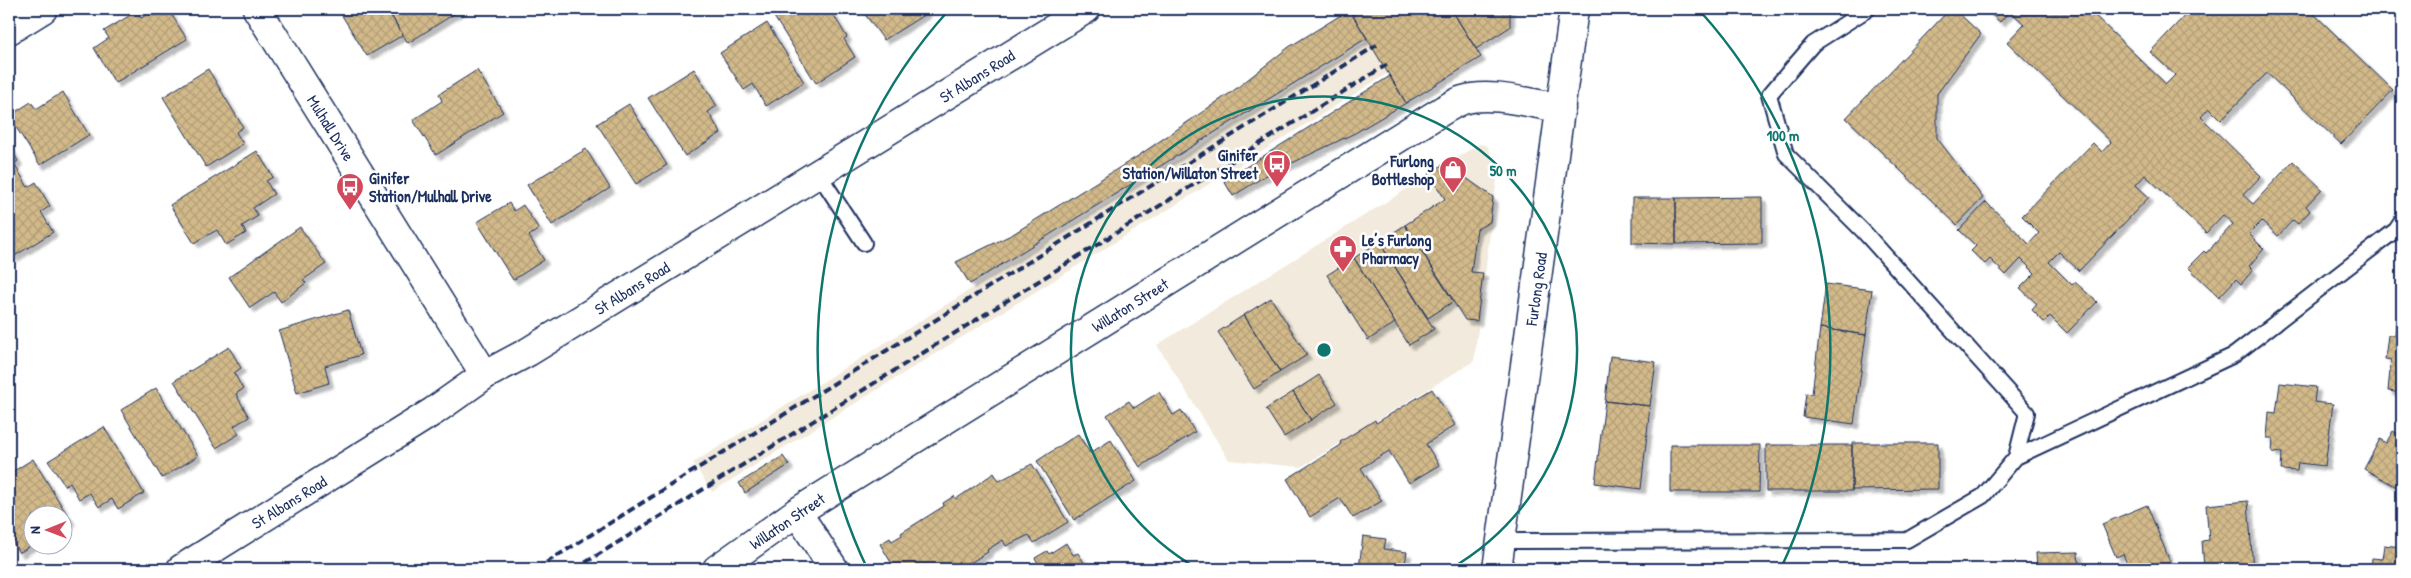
<svg xmlns="http://www.w3.org/2000/svg" width="2411" height="578" font-family="'Patrick Hand',sans-serif">
  <style>
    .built { fill: #f2eadc }
    .building { fill: url(#building-cross-hatch); stroke: #1b2f5e; filter: url(#shadow) }
    .lines { fill: none; stroke-linecap: round; stroke-linejoin: round }
    .lane-casing { stroke: #1b2f5e; stroke-width: 18 }
    .street-casing { stroke: #1b2f5e; stroke-width: 31 }
    .secondary-casing { stroke: #1b2f5e; stroke-width: 31 }
    .lane { stroke: #fff; stroke-width: 14 }
    .street { stroke: #fff; stroke-width: 28 }
    .secondary { stroke: #fff; stroke-width: 28 }
    .rail { stroke: #1b2f5e; stroke-width: 4; stroke-dasharray: 8 4; stroke-linecap: butt }
    .ring { fill: none; stroke: #0f766e; stroke-width: 2.5 }
    .labels { text-anchor: middle; dominant-baseline: central; stroke-width: 5; stroke-linejoin: round; paint-order: stroke }
    .street-label { font-size: 16px; fill: #1b2f5e; stroke: #fff }
    .poi-label { font-size: 16px; font-weight: bold; fill: #1b2f5e; stroke: #fff; text-anchor: end }
    .centre { fill: #0f766e; stroke: #fff; stroke-width: 2.5 }
    .ring-label { font-size: 15px; text-anchor: middle; font-weight: bold; fill: #0f766e; stroke: #fff; stroke-width: 5; stroke-linejoin: round; paint-order: stroke }
  </style>
  <defs>
    <pattern id="building-cross-hatch" width="8" height="8" patternUnits="userSpaceOnUse" patternTransform="scale(1.25)"><rect width="8" height="8" fill="#d2b989"/><path d="M0 0l8 8M0 8l8-8" fill="none" stroke="#b49f79"/></pattern>
    <filter id="shadow"><feDropShadow dx="4.5" dy="4.5" stdDeviation="1" flood-color="#0004"/></filter>
  </defs>
  <rect width="100%" height="100%" fill="#fff"/>
  <filter id="ink" filterUnits="userSpaceOnUse"><feTurbulence type="fractalNoise" baseFrequency=".02" numOctaves="2"/><feDisplacementMap in="SourceGraphic" scale="10" xChannelSelector="R" yChannelSelector="G"/><feConvolveMatrix kernelMatrix="1 2 1 2 8 2 1 2 1" color-interpolation-filters="sRGB"/></filter>
  <g filter="url(#ink)">
    <path class="built" d="M1368,41L1388,73L1345,100L712,492L693,463Z
      M1479,144L1487,145L1498,170L1474,361L1301,467L1229,460L1157,345Z"/>
    <path class="building" d="M157,9H168L187,39L115,83L94,48L109,38L104,31L137,11L141,18Z
      M338,9H387L403,35L367,56Z
      M387,9H462L408,43Z
      M776,9H818L821,14L830,9L847,37L844,39L855,57L816,83L771,12Z
      M861,9H924L927,13L884,40Z
      M1356,9H1451L1481,57L1406,103L1351,12Z
      M1451,9H1510V27L1476,49Z
      M1950,9H1954L1981,34L1937,94V138L1983,198L1957,225L1846,118Z
      M1985,9H2088L2166,84L2175,75L2150,52L2191,9H2309L2393,90L2341,144L2267,73L2221,120L2209,108L2201,117L2261,176L2243,195L2253,204L2293,161L2322,189L2306,206L2310,211L2298,224L2293,220L2278,236L2262,221L2249,234L2264,249L2249,266L2253,270L2241,284L2236,279L2219,297L2188,267L2204,251L2206,253L2233,224L2223,215L2206,233L2145,175L2136,185L2149,197L2079,271L2059,252L2049,262L2072,285L2075,282L2097,302L2067,333L2050,316L2044,322L2032,310L2037,304L2020,288L2035,273L2021,259L2006,275L1990,259L1985,264L1971,251L1976,246L1959,230L1986,202L2029,244L2039,233L2022,216L2093,143L2102,152L2111,142L2007,42L2024,24L2010,11L2000,22Z
      M1349,10L1367,38L970,284L956,262L1013,234L1138,156L1233,91L1289,47Z
      M767,23L804,82L766,106L753,84L744,90L720,53Z
      M208,69L243,127L236,132L243,144L206,167L163,97Z
      M694,69L717,106L708,112L721,133L685,156L648,98Z
      M477,70L503,112L436,155L413,120L442,101L439,94Z
      M1390,76L1406,103L1355,133L1265,176L1233,196L1224,181Z
      M63,92L89,135L40,165L9,116L31,102L36,109Z
      M629,104L667,165L636,184L597,124Z
      M9,145L18,161L14,164L28,187L36,182L50,206L41,212L53,232L13,257L9,251Z
      M586,149L610,188L552,225L527,185Z
      M257,151L273,177L266,181L274,194L253,208L258,216L242,226L246,233L226,245L217,230L194,243L170,205Z
      M1445,163L1493,197L1490,222L1477,229L1471,272L1483,273L1477,321L1465,320L1405,225L1445,199L1429,174Z
      M1762,197V243L1676,244V198Z
      M1632,198H1676V244L1632,243Z
      M509,203L514,211L523,205L539,229L529,236L544,260L513,280L477,222Z
      M1405,225L1454,301L1428,318L1379,242Z
      M300,227L326,264L303,280L306,283L281,302L274,292L250,308L229,277Z
      M1379,242L1434,329L1409,345L1354,258Z
      M1354,258L1395,323L1368,340L1327,275Z
      M1826,284L1872,290L1866,335L1820,328Z
      M1271,298L1307,355L1280,372L1244,315Z
      M348,310L361,355L325,366L329,383L297,393L279,331Z
      M1244,315L1280,372L1254,389L1218,332Z
      M2396,322L2402,323V393L2388,391L2391,360L2385,359L2388,335H2395Z
      M1820,328L1866,335L1854,424L1803,417L1806,393L1812,394Z
      M229,347L241,368L234,373L243,389L236,394L249,417L234,426L239,434L216,448L174,381Z
      M1610,356L1656,362L1650,406L1605,401Z
      M1319,375L1337,403L1311,420L1293,392Z
      M2280,383L2316,387L2314,402L2333,404L2325,466L2298,463L2297,471L2281,470L2282,453L2272,452L2273,438H2267L2269,412L2276,413Z
      M156,388L198,456L162,478L121,410Z
      M1432,389L1455,425L1426,444L1439,465L1409,483L1389,451L1361,468L1382,501L1353,518L1340,498L1310,517L1287,479L1341,445L1340,442L1375,420L1376,423Z
      M1159,392L1173,415L1181,410L1195,432L1140,467L1107,415L1129,401L1134,408Z
      M1293,392L1311,420L1284,437L1266,409Z
      M1605,401L1650,406L1641,489L1595,483Z
      M104,427L144,493L118,509L112,499L99,507L90,493L79,499L70,483L65,486L48,461Z
      M2393,431L2402,436V490L2364,469L2380,439L2386,443Z
      M1078,434L1090,453L1111,440L1136,481L1074,520L1037,461Z
      M1852,443H1938V489L1852,490Z
      M1670,445H1760L1759,492H1670Z
      M1766,445H1852V491H1766Z
      M783,456L789,465L745,493L739,483Z
      M33,459L71,521L62,527V516H32V545L19,553L9,536V509L12,507L9,502V474Z
      M1032,464L1068,522L1034,543L1029,535L1006,546L1003,540L987,550L988,552L960,569H895L880,544L890,538L892,541L902,535L901,533L944,506L943,503L954,496L956,499L994,473L999,481Z
      M2248,501L2253,569H2204L2202,541L2209,540L2206,505Z
      M2147,505L2173,569H2129L2123,554L2116,557L2102,524Z
      M1363,536L1386,539L1384,549L1407,552L1404,569H1338V565L1359,568Z
      M1066,543L1073,555L1078,553L1088,569H1035L1040,566L1035,558L1047,551L1049,554Z
      M2384,545L2402,547V569H2371L2372,558L2382,559Z
      M2078,552L2079,569H2037L2036,553Z"/>
    <g class="lines">
      <defs>
        <path id="lane" d="M818,173L864,243
          M2016,457L2234,355L2396,230L2402,221
          M1501,541L1907,540L1983,496L2016,457L2027,413L1864,232L1786,154L1769,95L1813,44L1868,9"/>
        <path id="street" d="M9,30L43,9
          M797,512L834,569"/>
        <path id="secondary" d="M257,9L485,375
          M181,569L434,411L485,375L528,352L1086,9
          M717,569L797,512L1445,109C1451,106 1457,102 1463,100C1489,91 1533,104 1561,108
          M1497,569L1574,9"/>
      </defs>
      <use href="#lane" class="lane-casing"/>
      <use href="#street" class="street-casing"/>
      <use href="#secondary" class="secondary-casing"/>
      <use href="#lane" class="lane"/>
      <use href="#street" class="street"/>
      <use href="#secondary" class="secondary"/>
      <path class="rail" d="M536,569L1377,45
        M575,569L1388,64"/>
    </g>
  </g>
  <g class="ring">
    <path d="M1198 569A253 253 0 1 1 1450 569"/>
    <path d="M867 568A506 506 0 0 1 948 11M1700 11A506 506 0 0 1 1781 568"/>
  </g>
  <defs>
    <symbol id="bus-pin" viewBox="-11 -11 22 30"><path d="M0 17L-7.5 6A9.5 9.5 0 1 1 7.5 6Z" fill="#d1495b" stroke="#fff"/><path d="M-5-6H5V4H4V6H2V4H-2V6H-4V4H-5ZM-3.5-4V0h7V-4ZM-3.5 1.2v1.5H-2V1.2ZM2 1.2v1.5H3.5V1.2Z" fill="#fff"/></symbol>
    <symbol id="shop-pin" viewBox="-11 -11 22 30"><path d="M0 17L-7.5 6A9.5 9.5 0 1 1 7.5 6Z" fill="#d1495b" stroke="#fff"/><path d="M-5-2.5h2.3a2.7 3.5 0 0 1 5.4 0H5L5.5 6h-11ZM-1.5-2.5h3a1.5 2.3 0 0 0-3 0Z" fill="#fff"/></symbol>
    <symbol id="pharmacy-pin" viewBox="-11 -11 22 30"><path d="M0 17L-7.5 6A9.5 9.5 0 1 1 7.5 6Z" fill="#d1495b" stroke="#fff"/><path d="M-2-6h4v4h4v4h-4v4h-4v-4h-4v-4h4Z" fill="#fff"/></symbol>
  </defs>
  <g fill-rule="evenodd">
    <use href="#bus-pin" x="1261" y="148" width="32" height="43"/>
    <use href="#shop-pin" x="1437" y="154" width="32" height="43"/>
    <use href="#bus-pin" x="334" y="171" width="32" height="43"/>
    <use href="#pharmacy-pin" x="1327" y="233" width="32" height="43"/>
  </g>
  <g class="labels">
    <g class="street-label">
      <text transform="translate(977 76) rotate(-32)">St Albans Road</text>
      <text transform="translate(331 128) rotate(58)">Mulhall Drive</text>
      <text transform="translate(632 288) rotate(-32)">St Albans Road</text>
      <text transform="translate(1536 289) rotate(-82)">Furlong Road</text>
      <text transform="translate(1130 305) rotate(-32)">Willaton Street</text>
      <text transform="translate(289 502) rotate(-32)">St Albans Road</text>
      <text transform="translate(787 521) rotate(-34)">Willaton Street</text>
    </g>
    <g class="poi-label">
      <text x="1258" y="155">Ginifer<tspan x="1258" dy="18">Station/Willaton Street</tspan></text>
      <text x="1434" y="161">Furlong<tspan x="1434" dy="18">Bottleshop</tspan></text>
      <text x="369" y="178" text-anchor="start">Ginifer<tspan x="369" dy="18">Station/Mulhall Drive</tspan></text>
      <text x="1362" y="240" text-anchor="start">Le’s Furlong<tspan x="1362" dy="18">Pharmacy</tspan></text>
    </g>
  </g>
  <circle cx="1324" cy="350" r="8" class="centre"/>
  <g class="ring-label">
    <text x="1783" y="141">100 m</text>
    <text x="1503" y="176">50 m</text>
  </g>
  <rect width="2411" height="578" fill="none" stroke="#fff" stroke-width="30"/>
  <rect x="15" y="15" width="2381" height="548" fill="none" stroke="#1b2f5e" stroke-width="2" filter="url(#ink)"/>
  <g transform="translate(48 530) rotate(269)"><circle r="24" fill="#ffffff" stroke="#a4acbf"/>
  <path d="M0-4L9 19L0 12L-9 19Z" fill="#d1495b"/>
  <text y="-8" font-size="14" font-weight="bold" text-anchor="middle" fill="#1b2f5e">N</text>
  </g>
</svg>
